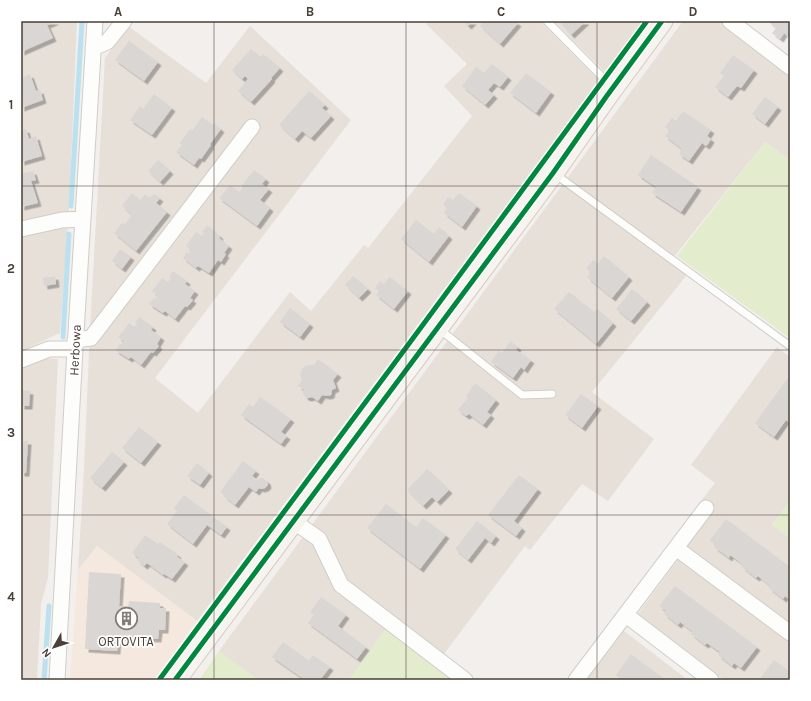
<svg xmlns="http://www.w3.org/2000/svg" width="811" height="701" font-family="Karla,sans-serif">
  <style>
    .residential { fill: #e6e0d9 }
    .commercial { fill: #f5e9df }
    .green { fill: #e3eccc }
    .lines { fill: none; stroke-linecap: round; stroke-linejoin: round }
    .stream { stroke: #bbe1f0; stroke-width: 5 }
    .building { fill: #dad6d3; filter: url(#shadow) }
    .lane-casing { stroke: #d0cdc9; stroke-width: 9 }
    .street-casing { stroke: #d0cdc9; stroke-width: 17 }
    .secondary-casing { stroke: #d2cbc3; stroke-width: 23 }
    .lane { stroke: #fdfdfc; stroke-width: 7 }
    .street { stroke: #fdfdfc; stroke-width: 15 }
    .secondary { stroke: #f7f4ef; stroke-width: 21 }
    .cycleway-casing { stroke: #fff; stroke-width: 8 }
    .cycleway { stroke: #00873e; stroke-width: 5 }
    .grid { fill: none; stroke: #494037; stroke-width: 1; stroke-opacity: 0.55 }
    .labels { text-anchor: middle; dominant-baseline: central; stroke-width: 3.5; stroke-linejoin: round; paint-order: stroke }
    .street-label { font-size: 13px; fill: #494037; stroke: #fff }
    .poi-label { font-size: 13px; fill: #494037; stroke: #fff }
    .neatline { fill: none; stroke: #494037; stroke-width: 1.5 }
    .grid-label { font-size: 13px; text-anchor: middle; font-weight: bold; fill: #494037 }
  </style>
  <defs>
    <filter id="shadow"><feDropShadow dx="3.5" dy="3.5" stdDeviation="0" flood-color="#0004"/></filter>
  </defs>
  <rect width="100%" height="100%" fill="#f2efec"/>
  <path class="residential" d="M21,21H77L69,212L21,222Z
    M429,21H463L468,26L473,21H540L599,81L197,621L97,546L78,570L84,470L90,329L105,58L128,26L206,83L250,26L351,120L155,378L198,413L290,292L311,311L364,245L368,248L472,116L444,86L467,64L426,24Z
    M554,21H645L606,73Z
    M683,21H721L790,72V160L765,142L670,262L687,275L592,392L654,439L608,501L582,484L530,550L525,546L435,666L385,630L349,680H258L219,651Z
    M68,225L60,333L21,351V234Z
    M777,347L790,357V501L772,525L790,538V624L687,547L711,515L698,505L715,483L691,465Z
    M45,358L58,359L48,578L41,604L37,680H21V369Z
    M680,557L790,640V680H724L637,615Z
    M624,631L688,680H586Z"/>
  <path class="commercial" d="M97,546L197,621L154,680H70L78,570Z"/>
  <path class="green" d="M765,142L790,160V338L677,256Z
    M787,504L790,507V538L772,525Z
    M385,630L452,680H349Z
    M219,651L258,680H202L200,679Z"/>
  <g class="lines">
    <path class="stream" d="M71,206L82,21
      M63,337L69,234
      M44,680L49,606"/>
  </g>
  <path class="building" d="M23,21H56L47,25L53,38L21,52V22Z
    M463,21H473L468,26Z
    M484,21H515L518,23L500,44L480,26Z
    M559,21H586L571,35Z
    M768,21H790V38L784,33L780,39L772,33L776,28Z
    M129,41L158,62L144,81L115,60Z
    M251,49L260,57L263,54L280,68L271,78L272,79L251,102L238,91L248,79L245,76L242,79L232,70Z
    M733,55L754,70L741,88L737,86L728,97L715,87L724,76L720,73Z
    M492,64L508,77L500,87L494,83L488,90L494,95L485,105L462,86L476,67L484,73Z
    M526,73L551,92L536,113L510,93Z
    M30,74L36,91L40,90L43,100L21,108V78Z
    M309,91L325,105L322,108L331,116L311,138L302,131L295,139L279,125Z
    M154,94L172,108L152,135L130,120L140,106L143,109Z
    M765,97L778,107L765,124L752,114Z
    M683,111L711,130L707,136L711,139L708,144L706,146L702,143L689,161L679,154L682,149L665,136L670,130L665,127L672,118L676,121Z
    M202,117L213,125L214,123L221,129L210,144L211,145L201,159L199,158L194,165L176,152L182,145L180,143L190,129L192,131Z
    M26,129L29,139L36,136L42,156L21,162V130Z
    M651,155L698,187L681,212L652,193L656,187L638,175Z
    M158,160L170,171L160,182L148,171Z
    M254,170L266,179L262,184L269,189L260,200L270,208L257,226L219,198L230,185L239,192L243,187L242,185Z
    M33,171L36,180L31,181L38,203L21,207V174Z
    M132,193L140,200L145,194L150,198L154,194L160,198L156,203L167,212L136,251L114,233L122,223L125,224L132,215L122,206Z
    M459,193L477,206L462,227L444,213L447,208L443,204L448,197L453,200Z
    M416,220L434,234L439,227L449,236L429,262L401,239Z
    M207,225L220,236L219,238L229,246L224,253L226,254L221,262L218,260L209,273L198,266L196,268L183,258L187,252L189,254L191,250L186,246L196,232L202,236L204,233L202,232Z
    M120,249L131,257L122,269L112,261Z
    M604,256L629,277L612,298L587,277L591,272L586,269L593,260L598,264Z
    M173,271L187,281L185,284L195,291L190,298L193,300L187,307L185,306L175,319L165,311L163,313L149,304L154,298L155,299L158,296L152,291L162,278L168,282L171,278L169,277Z
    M55,276L56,284L44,286L43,278Z
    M353,276L368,289L359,298L345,285Z
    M390,277L408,291L394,309L376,295L379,291L375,288L380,281L384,284Z
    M632,289L647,302L631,321L616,309Z
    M569,292L594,312L597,309L613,323L596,344L554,309Z
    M290,308L310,324L300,337L280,322Z
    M139,317L153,327L151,330L161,337L157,344L159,346L153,353L151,352L141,365L131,357L129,359L115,350L120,344L121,345L124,341L118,337L124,330L129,323L134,327L137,324L135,323Z
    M510,341L518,347L516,350L531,360L524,370L521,367L513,378L491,362L498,352L499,351L502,353Z
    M318,359L338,374L333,380L336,388L332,390L331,395L327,396L322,395L318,401L312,397L308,398L305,397L303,393L304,390L298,386L302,380L300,375L302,369L306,365H314Z
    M787,379L790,381V423L786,420L774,437L755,423Z
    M475,383L496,400L487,412L491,415L483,425L469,414L466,416L458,410L468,398L466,396Z
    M21,390L30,391L29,406H21Z
    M581,394L598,406L582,428L565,415Z
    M260,397L291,419L281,432L287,436L281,444L241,415L249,404L253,407Z
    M139,427L158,442L141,463L122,448Z
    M21,441H28L26,473H21Z
    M112,452L124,462L102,488L90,478Z
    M243,461L256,471L252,476L258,480L260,478H263L267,481L268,485L265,488L261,489L259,488L256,492L249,487L235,505L224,496L223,494L220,492Z
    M197,463L209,473L200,485L187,476Z
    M427,469L449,490L437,502L432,497L423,506L407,490Z
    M519,475L538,489L514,521L522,528L516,536L488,515Z
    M184,495L227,527L221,535L207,525L193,544L167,524L177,511L174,508Z
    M386,504L416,527L423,518L446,535L420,569L367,528Z
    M726,519L790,567V600L785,596L783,599L769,588L770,586L758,576L756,578L742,567L743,565L737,560L730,555L729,558L714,547L716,545L710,540Z
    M477,521L496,536L491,543L485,538L468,560L455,549Z
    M145,535L158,544L160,542L177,554L178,555L177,557L185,562L172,579L164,574L163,575L147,563L144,566L137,560L139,558L132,553Z
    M89,572L121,574L119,606H128L129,601L160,603V608H166L165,630H159L158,639L118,637L117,651L85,649Z
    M675,586L757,647L741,668L734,663L732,666L718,655L720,652L714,648L707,643L705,645L691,634L693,632L680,622L678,625L664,614L666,611L659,606Z
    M321,597L346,615L338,626L366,647L357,659L308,623L314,615L310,612Z
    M283,642L309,661L313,655L330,667L320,680H305L272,657Z
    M631,654L644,664L666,680H622L616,675Z
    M774,660L790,672V680H759Z"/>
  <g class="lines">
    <defs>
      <path id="lane" d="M547,21L611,86
        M555,174L790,346
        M438,328L522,395L552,394"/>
      <path id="street" d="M730,21L790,67
        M93,48L107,42L124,21
        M21,229L62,220L83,219
        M75,340L91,338L252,127
        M21,360L49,349H75
        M293,521L319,539L341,585L465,680
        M676,548L790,633
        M626,615L711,680
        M57,680L75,349L95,21
        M576,680L706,508"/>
      <path id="secondary" d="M175,680L553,173L606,97L662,21"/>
    </defs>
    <use href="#lane" class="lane-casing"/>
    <use href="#street" class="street-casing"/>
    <use href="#secondary" class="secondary-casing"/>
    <use href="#lane" class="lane"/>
    <use href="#street" class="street"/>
    <use href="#secondary" class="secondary"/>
    <defs>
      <path id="cycleway" d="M159,680L408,345L647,21
        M175,680L553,173L606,97L662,21"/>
    </defs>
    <use href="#cycleway" class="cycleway-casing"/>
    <use href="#cycleway" class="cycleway"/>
  </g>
  <path class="grid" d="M214,21V680M406,21V680M597,21V680M21,186H790M21,350H790M21,515H790"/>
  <defs>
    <symbol id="building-ring" viewBox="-11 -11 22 22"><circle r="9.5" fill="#fff" stroke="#847d76" stroke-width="1.5"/><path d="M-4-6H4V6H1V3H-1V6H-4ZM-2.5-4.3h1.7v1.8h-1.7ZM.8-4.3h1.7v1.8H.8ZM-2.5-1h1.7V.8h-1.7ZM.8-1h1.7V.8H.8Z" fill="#847d76"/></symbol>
  </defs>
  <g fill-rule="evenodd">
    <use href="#building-ring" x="114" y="606" width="25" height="25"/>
  </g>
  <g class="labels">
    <g class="street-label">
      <text transform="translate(75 350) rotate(-87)">Herbowa</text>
    </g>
    <g class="poi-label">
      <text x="126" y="641">ORTOVITA</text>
    </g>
  </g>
  <rect width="811" height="701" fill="none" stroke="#ffffff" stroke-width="44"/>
  <g transform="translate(54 647) rotate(231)" stroke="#ffffff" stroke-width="3" paint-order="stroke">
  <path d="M0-3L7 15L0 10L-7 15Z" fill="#494037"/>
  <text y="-6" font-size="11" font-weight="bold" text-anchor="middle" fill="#494037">N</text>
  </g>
  <rect x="22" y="22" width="767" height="657" class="neatline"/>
  <g class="grid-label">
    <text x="118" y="16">A</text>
    <text x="310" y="16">B</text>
    <text x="501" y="16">C</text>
    <text x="693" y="16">D</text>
    <text x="11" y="109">1</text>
    <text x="11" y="273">2</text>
    <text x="11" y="437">3</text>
    <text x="11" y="601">4</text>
  </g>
</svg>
